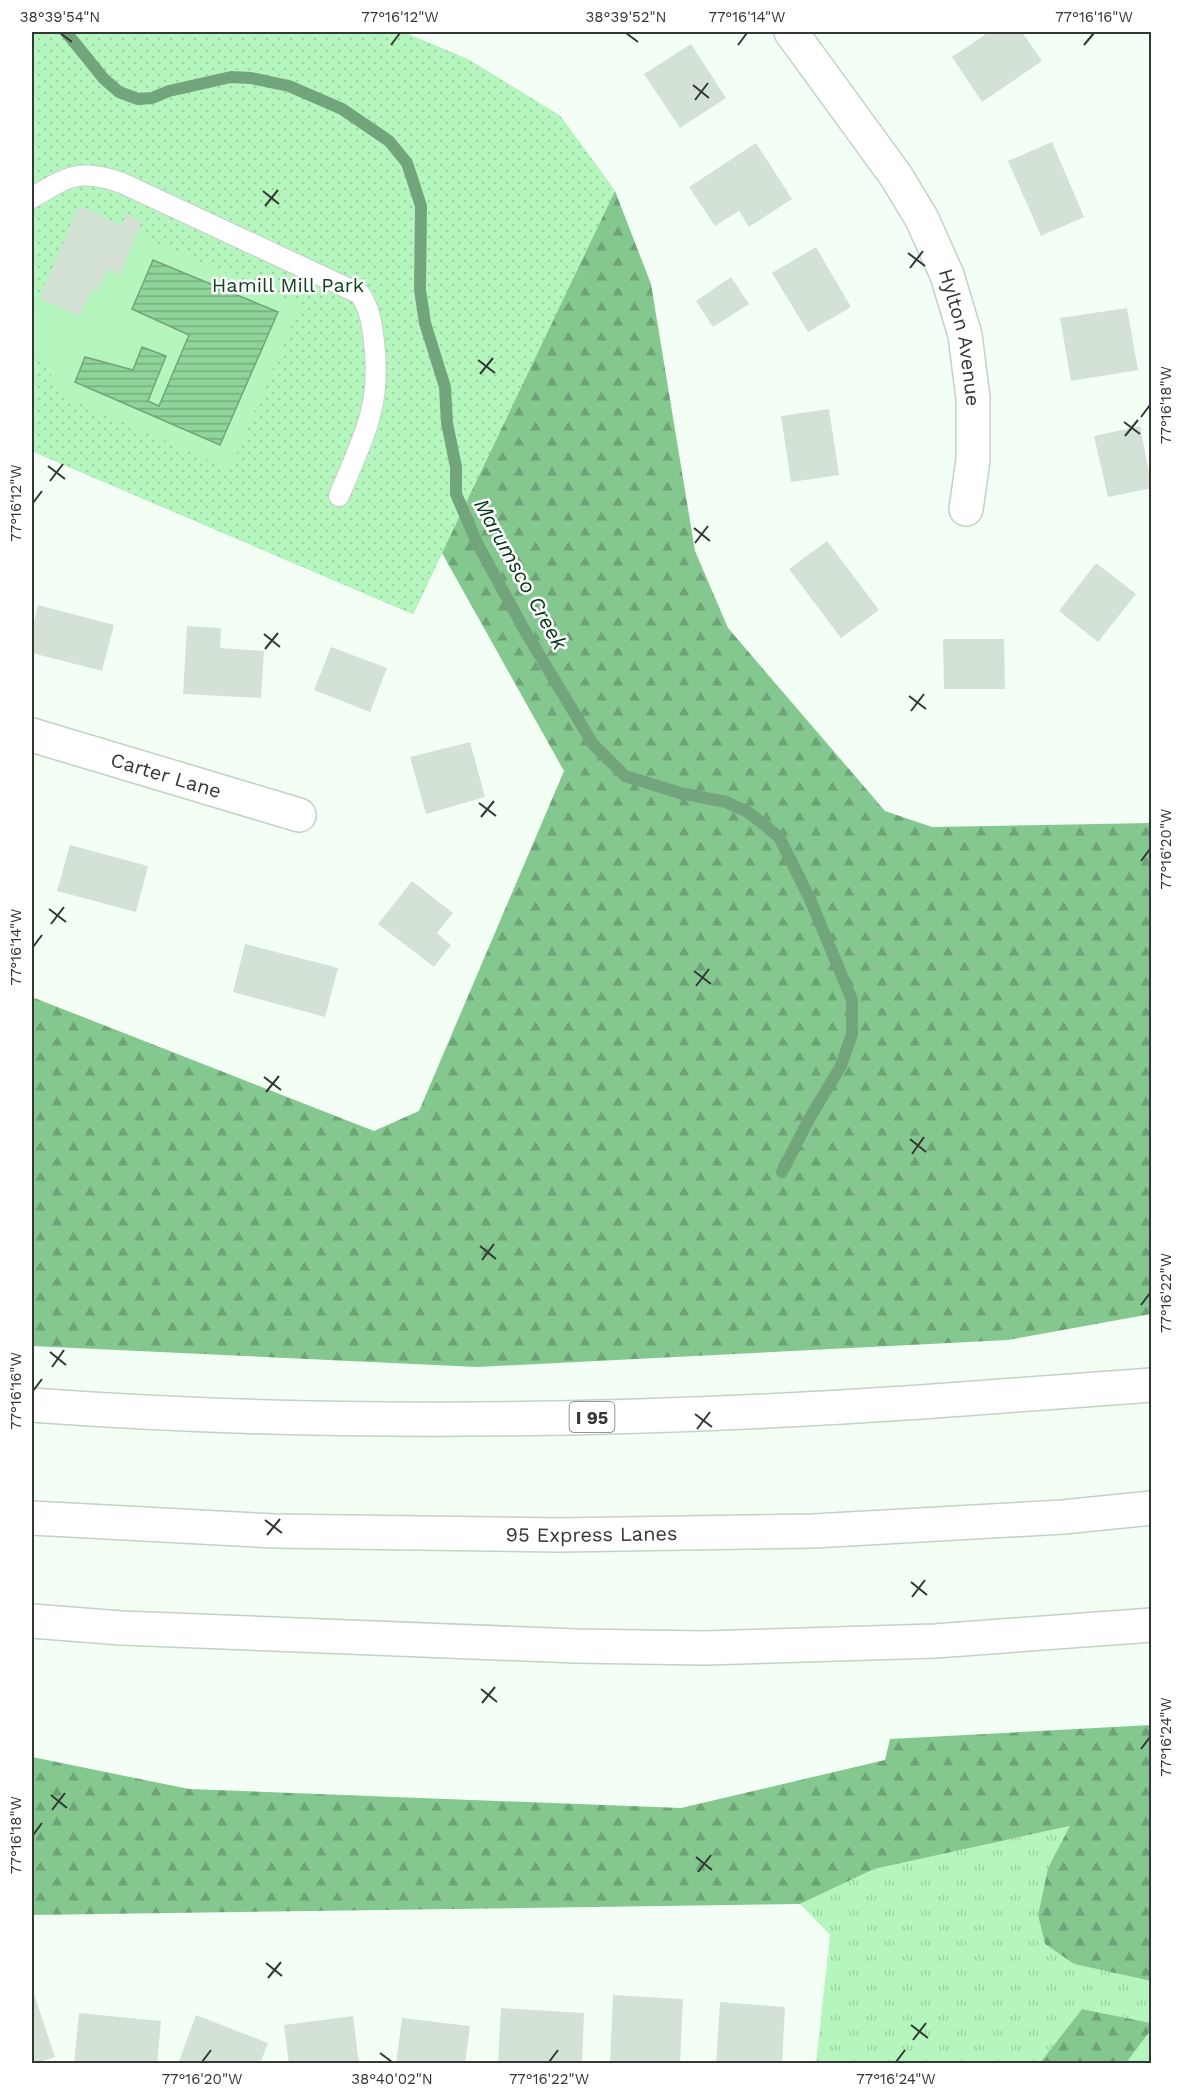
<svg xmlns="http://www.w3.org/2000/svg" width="1183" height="2095" font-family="'Work Sans',sans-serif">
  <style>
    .grass { fill: url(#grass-tufts) }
    .forest { fill: url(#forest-firs) }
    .park { fill: url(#park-dots) }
    .garden { fill: #b5f6bf }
    .water { fill: url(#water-rules); stroke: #73a57c; stroke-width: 1.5 }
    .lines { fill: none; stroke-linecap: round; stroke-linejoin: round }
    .stream { stroke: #73a57c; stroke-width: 12 }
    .building { fill: #d3e2d5 }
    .service-casing { stroke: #c3d2c5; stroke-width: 22 }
    .minor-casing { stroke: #c3d2c5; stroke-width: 36 }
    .motorway-casing { stroke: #c3d2c5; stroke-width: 36 }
    .service { stroke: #fff; stroke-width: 20 }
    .minor { stroke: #fff; stroke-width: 33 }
    .motorway { stroke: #fff; stroke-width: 33 }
    .ticks { fill: none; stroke: #323833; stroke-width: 2 }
    .labels { text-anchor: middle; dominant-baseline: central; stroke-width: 5; stroke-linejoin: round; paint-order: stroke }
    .shield { fill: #fff; stroke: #707470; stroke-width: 1.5 }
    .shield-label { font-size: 18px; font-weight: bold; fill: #323833 }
    .park-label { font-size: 20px; fill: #12441f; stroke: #fff }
    .street-label { font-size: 20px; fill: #323833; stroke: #fff }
    .water-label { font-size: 21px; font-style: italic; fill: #033814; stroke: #fff }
    .neatline { fill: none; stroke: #323833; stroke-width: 2 }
    .ticks-label { font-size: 15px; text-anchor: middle; fill: #323833 }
  </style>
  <defs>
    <pattern id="grass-tufts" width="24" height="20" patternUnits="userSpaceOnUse" patternTransform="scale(1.5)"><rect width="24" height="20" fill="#b5f6bf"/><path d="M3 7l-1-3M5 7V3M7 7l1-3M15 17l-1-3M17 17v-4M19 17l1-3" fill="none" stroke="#9cd4a5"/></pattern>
    <pattern id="forest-firs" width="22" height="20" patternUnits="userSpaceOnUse" patternTransform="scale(1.5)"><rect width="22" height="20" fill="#84c890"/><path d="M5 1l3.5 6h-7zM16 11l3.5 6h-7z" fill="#6da376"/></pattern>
    <pattern id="park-dots" width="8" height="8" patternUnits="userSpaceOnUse" patternTransform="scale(1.5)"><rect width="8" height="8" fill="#b5f6bf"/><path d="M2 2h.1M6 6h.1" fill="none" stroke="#9cd4a5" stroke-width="1.8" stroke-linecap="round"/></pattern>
    <pattern id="water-rules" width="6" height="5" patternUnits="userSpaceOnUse" patternTransform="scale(1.5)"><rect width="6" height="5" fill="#8fd49b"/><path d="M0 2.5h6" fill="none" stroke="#75ad7f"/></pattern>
  </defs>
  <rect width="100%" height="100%" fill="#f3fff4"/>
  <path class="grass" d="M1071,1826L1048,1868L1038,1914L1045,1944L1074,1964L1151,1981V2023L1082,2009L1040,2063H816L830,1935L800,1904L874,1869Z
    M1151,2030V2063H1126Z"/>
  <path class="forest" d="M32,32H403L469,60L560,116L615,191L651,284L695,551L728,628L885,811L932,827L1151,823V1314L1008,1340L477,1367L32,1346V997L374,1131L419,1111L564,771L442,553L413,614L32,451Z
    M1151,1725V1981L1074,1964L1045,1944L1038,1915L1048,1868L1070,1826L874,1869L800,1904L32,1915V1757L189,1789L681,1808L885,1760L890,1739Z
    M1082,2009L1151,2023V2030L1126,2063H1040Z"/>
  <path class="park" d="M32,32H403L469,60L560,116L615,191L413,614L32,451Z"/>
  <path class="garden" d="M136,234L300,305L230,469L68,398L32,349V319L39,299L80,316L92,289L98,291L108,270L120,275Z"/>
  <path class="water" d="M153,260L278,312L220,445L75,382L85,357L133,370L142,347L166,356L148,401L159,406L189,335L132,309Z"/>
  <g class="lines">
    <path class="stream" d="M66,32L104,79L119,92L138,99L152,98L169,91L231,77L251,78L289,86L342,109L389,141L407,163L421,206L420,290L425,323L445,387L447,423L456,467V494L477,543L525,631L593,744L625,776L680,793L726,802L748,812L779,837L810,899L852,1000V1034L841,1066L809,1119L782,1172"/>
  </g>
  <path class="building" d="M989,32H1022L1042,61L982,102L952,57Z
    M691,44L726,98L680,128L644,74Z
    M1052,142L1084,217L1041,236L1008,161Z
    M756,143L792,199L749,227L739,211L715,226L689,187Z
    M79,206L122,225L126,214L142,221L120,275L108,270L98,291L92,289L80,316L39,299Z
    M816,247L851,307L808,332L772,273Z
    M731,277L749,304L713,327L696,301Z
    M1127,308L1138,370L1071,381L1060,318Z
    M829,409L839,475L791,482L781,416Z
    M1140,426L1152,488L1108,497L1094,436Z
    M827,541L879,610L841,638L789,569Z
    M1096,563L1136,594L1098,642L1059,611Z
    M38,605L114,625L102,671L32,653V630Z
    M187,626L221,628L220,648L264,651L261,698L183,694Z
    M943,639H1004L1005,689H944Z
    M331,647L387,668L370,712L314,690Z
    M470,742L485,797L426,814L410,757Z
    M70,845L148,866L136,912L57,891Z
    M412,881L453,913L437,933L451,945L434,967L378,924Z
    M245,944L338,968L325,1017L233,992Z
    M32,1988L55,2057L35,2064H32Z
    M613,1995L683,1999L680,2064H610Z
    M720,2002L785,2007L782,2064H716Z
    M501,2008L584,2013L582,2064H498Z
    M79,2013L161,2021L157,2064H74Z
    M196,2015L268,2043L260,2064H178Z
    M353,2016L359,2064H289L284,2025Z
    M402,2018L470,2026L465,2064H396Z"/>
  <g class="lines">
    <defs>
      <path id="service" d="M32,198C68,176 80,168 122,183L360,294C370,309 372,324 374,342C382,406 363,438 339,496"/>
      <g id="minor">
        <path id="s1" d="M791,32L896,176L922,219L947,275L965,335L973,398V460L966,509"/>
        <path id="s2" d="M32,735L299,815"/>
      </g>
      <g id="motorway">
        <path d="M32,1405C327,1427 626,1422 921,1402C998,1397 1075,1390 1152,1385"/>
        <path id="s3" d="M32,1518L274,1531L559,1535L814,1531L1063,1517L1152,1508"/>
        <path d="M32,1621L121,1628L576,1646L703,1648L935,1641L1152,1625"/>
      </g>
    </defs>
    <use href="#service" class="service-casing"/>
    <use href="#minor" class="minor-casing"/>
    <use href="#motorway" class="motorway-casing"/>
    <use href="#service" class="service"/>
    <use href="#minor" class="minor"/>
    <use href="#motorway" class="motorway"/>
  </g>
  <path class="ticks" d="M60,33L72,42M626,33L638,42M391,45L400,33M738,45L747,33M1084,45L1094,33M693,85L709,98M695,100L708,83M263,191L279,204M265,206L278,190M908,253L925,266M910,268L923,251M478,360L495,373M480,374L493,358M1141,417L1150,405M1124,422L1140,434M1125,436L1138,420M48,466L65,479M50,481L63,464M33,503L42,491M694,528L710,541M695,543L708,526M264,634L280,647M265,649L278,633M909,696L926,709M911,711L924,694M479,803L496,816M481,817L494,801M1141,861L1150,849M49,909L66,922M51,924L64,907M33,947L42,935M694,971L711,984M696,986L709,969M264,1077L281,1090M266,1092L279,1076M910,1139L926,1152M912,1154L924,1137M480,1246L496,1259M482,1260L494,1244M1141,1305L1150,1293M50,1352L66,1365M52,1367L64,1350M33,1391L42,1379M695,1414L712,1427M697,1429L710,1412M265,1520L282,1533M267,1535L280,1519M911,1582L927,1595M912,1597L925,1580M481,1689L497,1702M482,1703L495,1687M1141,1749L1150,1737M51,1795L67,1808M52,1810L65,1793M33,1835L42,1823M696,1857L712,1870M698,1872L711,1855M266,1963L282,1976M268,1978L281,1962M911,2025L928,2038M913,2040L926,2023M380,2053L392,2062M202,2062L211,2050M549,2062L558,2050M896,2062L905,2050"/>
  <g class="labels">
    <rect class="shield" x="569.5" y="1402" width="45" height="30" rx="4.5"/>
    <g class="shield-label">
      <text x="592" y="1417">I 95</text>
    </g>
    <g class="park-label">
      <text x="288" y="285">Hamill Mill Park</text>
    </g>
    <g class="street-label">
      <text stroke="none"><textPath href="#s1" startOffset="354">Hylton Avenue</textPath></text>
      <text stroke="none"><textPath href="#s2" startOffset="140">Carter Lane</textPath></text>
      <text stroke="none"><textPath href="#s3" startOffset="560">95 Express Lanes</textPath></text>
    </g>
    <g class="water-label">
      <text transform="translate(521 574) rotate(61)">Marumsco Creek</text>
    </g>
  </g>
  <rect width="1183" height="2095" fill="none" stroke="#ffffff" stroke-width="66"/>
  <rect x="33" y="33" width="1117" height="2029" class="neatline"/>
  <g class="ticks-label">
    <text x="60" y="22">38°39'54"N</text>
    <text x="400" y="22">77°16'12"W</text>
    <text x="626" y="22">38°39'52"N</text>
    <text x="747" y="22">77°16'14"W</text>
    <text x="1094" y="22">77°16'16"W</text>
    <text transform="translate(1166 405) rotate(-90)" y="5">77°16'18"W</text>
    <text transform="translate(16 503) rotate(-90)" y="5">77°16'12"W</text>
    <text transform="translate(1166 849) rotate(-90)" y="5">77°16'20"W</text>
    <text transform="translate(16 947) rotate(-90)" y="5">77°16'14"W</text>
    <text transform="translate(1166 1293) rotate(-90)" y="5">77°16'22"W</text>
    <text transform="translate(16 1391) rotate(-90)" y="5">77°16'16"W</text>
    <text transform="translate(1166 1737) rotate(-90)" y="5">77°16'24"W</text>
    <text transform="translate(16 1835) rotate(-90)" y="5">77°16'18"W</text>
    <text x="202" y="2084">77°16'20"W</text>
    <text x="392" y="2084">38°40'02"N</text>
    <text x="549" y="2084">77°16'22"W</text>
    <text x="896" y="2084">77°16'24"W</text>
  </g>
</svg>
